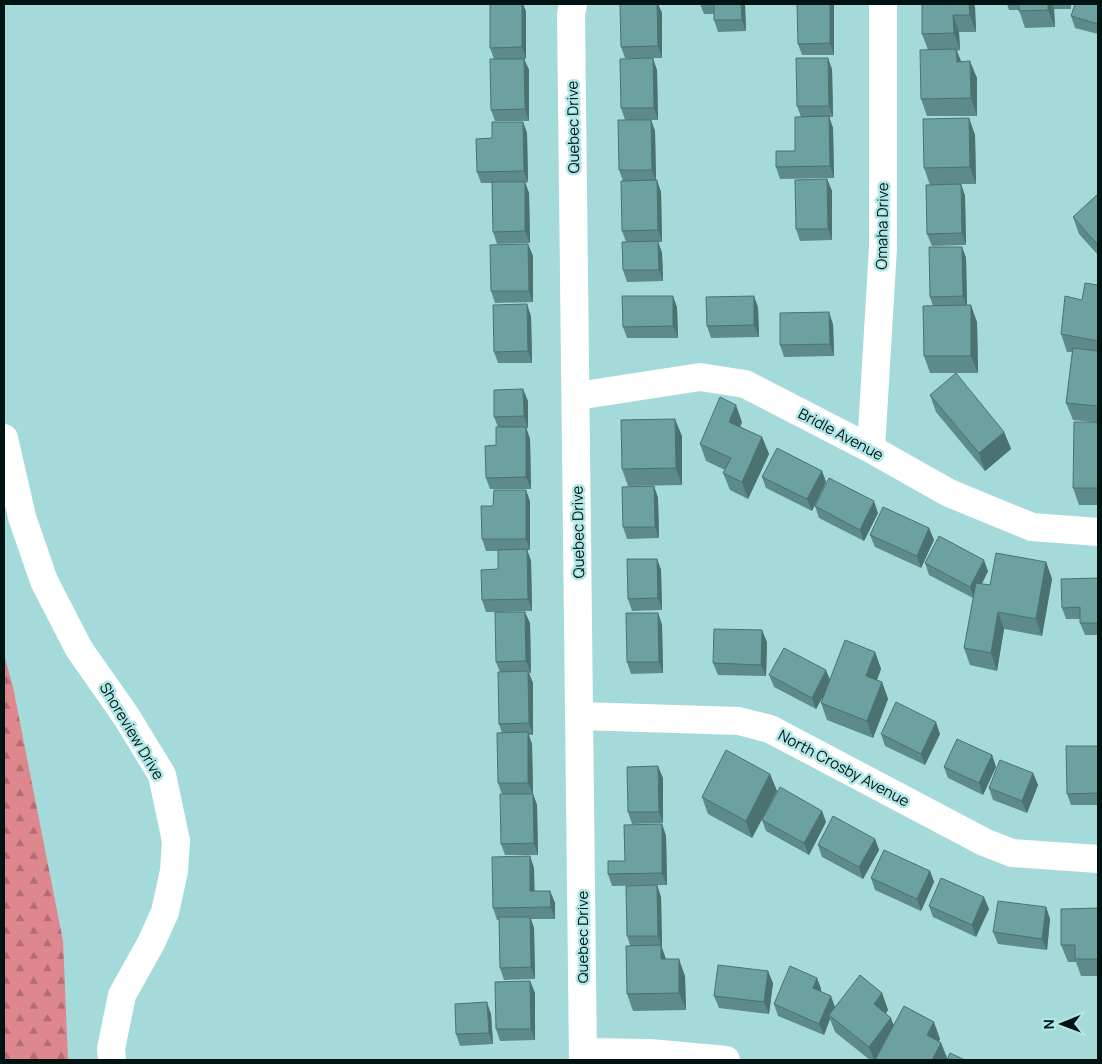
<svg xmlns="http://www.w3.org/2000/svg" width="1102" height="1064" font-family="Manrope,sans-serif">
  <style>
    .forest { fill: url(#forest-firs) }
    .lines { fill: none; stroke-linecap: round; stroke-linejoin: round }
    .minor { stroke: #fff; stroke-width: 28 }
    .wall { fill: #5d8a8a }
    .shaded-wall { fill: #4c7171 }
    .building { fill: #6ca1a1; stroke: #4c7171 }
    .labels { text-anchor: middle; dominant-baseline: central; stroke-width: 5; stroke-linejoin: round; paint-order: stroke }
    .street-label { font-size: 15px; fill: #001313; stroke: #b1e8e7 }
  </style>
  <defs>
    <pattern id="forest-firs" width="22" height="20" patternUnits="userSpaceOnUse" patternTransform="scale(1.25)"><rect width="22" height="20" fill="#de878e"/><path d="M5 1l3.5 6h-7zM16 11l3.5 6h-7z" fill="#b26d73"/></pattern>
  </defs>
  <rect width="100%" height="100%" fill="#a4dbda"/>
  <path class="forest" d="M4,654L13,687L63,941L68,1060H4Z"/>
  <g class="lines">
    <path class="minor" d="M573,4L571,14L583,1060
      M577,396L700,377L745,384L871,449L949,493L1032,527L1098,532
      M4,438L22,517L44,581L79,649L126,716L162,775L176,841L174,871L165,912L151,943L122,995L111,1049L112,1060
      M871,449L883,247V4
      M580,716L739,721L770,729L984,842L1012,853L1098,859
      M583,1052L650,1053L726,1060"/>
  </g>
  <path class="wall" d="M620,4H658L662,13V58H625L621,47Z
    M700,4H745L746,31L718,32L714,20V14H704Z
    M834,4V55H802L798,44Z
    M922,4L975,7L976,32H959L960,50L957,51L961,62L977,78V116H927L921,99L928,50L922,34Z
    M1007,4H1071V9H1054L1055,27L1025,28L1019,10H1009Z
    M1098,4V34L1075,28L1071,16Z
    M526,11V59H524L529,70V121H495L491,110L494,59L490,48Z
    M832,69L833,117H829L833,128L834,178L780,179L776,167L795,151L801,117L797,106Z
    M657,70L658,120H651L655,131L656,180L661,192L662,242H658L662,253L663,281L627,282L623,270L626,242L622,231L623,181L619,170L625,120L621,108Z
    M969,118L975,135L976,184H961L965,196L966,245L932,246L927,234L930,185L924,168Z
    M523,122L527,133L528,182L525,183L529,193L530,243L497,244L493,232L492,183H481L477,172L492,138Z
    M827,179L832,191V240L800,241L796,229Z
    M1098,194V255L1079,234L1073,217Z
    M528,244L533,256V302L495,303L491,291Z
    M962,247L966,258L967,305L977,322L978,373H930L924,356L933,306L930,297Z
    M1098,285V505H1079L1073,488L1094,422L1073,420L1066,403L1072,352H1067L1061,334L1082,300Z
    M677,307L678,338H627L623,327Z
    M758,307L759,337L711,338L707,326Z
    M531,316L532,363H498L494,352Z
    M833,324L834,356L784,357L780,345Z
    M930,395L1004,432L1011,449L985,471L936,412Z
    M528,401V428H526L530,439L531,489H490L486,478L496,445L498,427L494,417Z
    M742,422L740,427L762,437L769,454L748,499L730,490L723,473L725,470L706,461L700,444Z
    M682,436V485L628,486L622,469Z
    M822,471L826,482L812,511L766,488L762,477Z
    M654,486L658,498L659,538L627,539L623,527Z
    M530,501V550H527L531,561L532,611L486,612L482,600L498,569V551H486L482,539L493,506Z
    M815,506L878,513L864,541L819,518Z
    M929,528L934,540L921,568L875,547L870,535Z
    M657,559L661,570L662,610L632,611L628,599Z
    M1046,562L1052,579L1042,636L1004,629L997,671L970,665L964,648L973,598L929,575L925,563L988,571L982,584L990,585Z
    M1098,578V635H1085L1080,623V619H1066L1062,608Z
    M658,613L662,625L663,673L631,674L627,662Z
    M530,623L531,673H529L533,683V735H528L532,744L533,794L537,805L538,855H505L501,844L502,794L498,783L502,733L499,724L500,672L496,662Z
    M767,642L766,676L718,675L713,663Z
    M875,652L881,669L877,680L882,682L888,699L873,738L827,720L821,703L825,693L816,709L774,687L769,675L830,680Z
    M881,734H940L925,765L885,746Z
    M1098,746V805H1071L1067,794Z
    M992,755L996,767L983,795L948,778L944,767Z
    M1033,773L1038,785L1027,813L993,800L989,788Z
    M770,774L777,791L752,838L708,814L702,797Z
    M663,778V823L632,824L628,812Z
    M822,811L826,822L809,855L766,831L762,820Z
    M662,824L666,836L667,885L612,886L608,874L625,861Z
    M875,839L879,850L863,879L822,857L818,845Z
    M530,856L534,868V891H550L555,903V919H531L534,928L535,979L504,980L500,968L499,920H497L493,908Z
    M930,871L934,882L921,911L875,890L871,878Z
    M657,885L661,897L662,947H661L666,959L685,976L686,1010L633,1011L627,994L630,945L627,936Z
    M929,906L989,909L976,937L933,917Z
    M1046,907L1050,919L1047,950L998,944L993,932Z
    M1098,908V976H1081L1076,962H1068L1061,945Z
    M817,978L821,989V991L835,1007L882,993L888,1010L886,1013L894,1025L940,1039L939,1041L941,1043L947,1059L965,1060H870L835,1032L830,1019L824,1035L778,1016L774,1004Z
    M530,981L535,993V1040L500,1041L496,1029Z
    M773,983L769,1014L719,1008L714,996Z
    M491,1014L493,1044L460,1046L456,1034Z"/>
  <path class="shaded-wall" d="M522,4H523L526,11V59L522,47Z
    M657,4H658L662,13V58L658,46Z
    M741,4H745L746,31L742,20Z
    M830,4H834V55L830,43Z
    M969,4H974L975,7L976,32L970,15Z
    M1048,4H1052L1054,9L1055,27L1048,10Z
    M953,15L959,32L960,50L954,33Z
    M956,49L963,66L957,62Z
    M653,58L657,70L658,120L654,108Z
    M828,58L832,69L833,117L829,106Z
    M524,59L529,70V121L525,109Z
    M970,61L977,78V116L971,98Z
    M829,116L833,128L834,178L830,166Z
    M969,118L975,135L976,184L970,167Z
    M651,120L655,131L656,181L652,170Z
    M523,122L527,133L528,182L524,171Z
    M827,179L832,191V240L828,229Z
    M657,180L661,192L662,242L658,230Z
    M525,182L529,193L530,243L525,231Z
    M961,184L965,196L966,245L962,233Z
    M658,241L662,253L663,281L659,270Z
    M528,244L533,256V302L529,291Z
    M962,247L966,258L967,308L963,296Z
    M673,296L677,307L678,338L673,326Z
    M754,296L758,307L759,337L754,325Z
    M527,304L531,316L532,363L528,351Z
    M971,305L977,322L978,373L971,356Z
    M829,312L833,324L834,356L830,344Z
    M523,389L528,401V428L524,416Z
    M736,405L742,422L735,439L729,422Z
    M675,419L682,436V485L676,468Z
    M526,427L530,439L531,489L526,477Z
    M1004,432L1011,449L985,471L979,453Z
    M762,437L769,454L748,499L742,482Z
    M822,471L826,482L812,511L807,499Z
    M654,486L658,498L659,538L655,527Z
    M526,490L530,501V550L526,539Z
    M874,501L878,513L864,541L860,530Z
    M929,528L934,540L921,568L917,556Z
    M527,549L531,561L532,611L528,599Z
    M657,559L661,570L662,610L658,598Z
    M984,560L988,571L974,599L970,587Z
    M1046,562L1052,579L1042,636L1036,619Z
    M525,612L530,623L531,673L526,661Z
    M998,612L1004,629L997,671L991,653Z
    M658,613L662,625L663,673L659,662Z
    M762,630L767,642L766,676L761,665Z
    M875,652L881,669L872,693L866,676Z
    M826,670L831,682L816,709L812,698Z
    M528,671L533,683V735L529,723Z
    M882,682L888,699L873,738L867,721Z
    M936,722L940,734L925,765L921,754Z
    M528,732L532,744L533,794L528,783Z
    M992,755L996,767L983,795L979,783Z
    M658,766L663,778V823L659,812Z
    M1033,773L1038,785L1027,813L1022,801Z
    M770,774L777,791L752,838L746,821Z
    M533,794L537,805L538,855L534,843Z
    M822,811L826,822L809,855L804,843Z
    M662,824L666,836L667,885L662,873Z
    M875,839L879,850L863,879L859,867Z
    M530,856L534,868L535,903L530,891Z
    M930,871L934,882L921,911L917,899Z
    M657,885L661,897L662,947L658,936Z
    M550,891L555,903V919L551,907Z
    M984,897L989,909L976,937L972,925Z
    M1046,907L1050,919L1047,950L1042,939Z
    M530,917L534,928L535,979L531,967Z
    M661,945L667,962L661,959Z
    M679,959L685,976L686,1010L679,993Z
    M768,971L773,983L769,1014L764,1002Z
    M817,978L821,989L817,1000L813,988Z
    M530,981L535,993V1040L531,1029Z
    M882,993L888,1010L880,1021L874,1004Z
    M831,996L835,1007L829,1015L830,1019L824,1035L819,1024Z
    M487,1002L491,1014L493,1044L489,1033Z
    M891,1018L897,1035L877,1060H874L869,1047Z
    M934,1022L940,1039L933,1052L927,1035Z
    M941,1043L948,1060H932Z"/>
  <path class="building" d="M490,4H522V47L490,48Z
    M620,4H657L658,46L621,47Z
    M714,4H741L742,20H714Z
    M797,4H830V43L798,44Z
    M922,4H969L970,15H953L954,33L922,34Z
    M1019,4H1048V10L1019,11Z
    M1075,4H1098V24L1071,16Z
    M956,49L957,62L970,61L971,98L921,99L920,50Z
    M653,58L654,108H621L620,59Z
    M796,58H828L829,106H797Z
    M490,59H524L525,109L491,110Z
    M829,116L830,166L776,167V151H795V117Z
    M969,118L970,167L924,168L923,119Z
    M618,120H651L652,170H619Z
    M492,122H523L524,171L477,172L476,139L492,138Z
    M827,179L828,229H796L795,180Z
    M657,180L658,230L622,231L621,181Z
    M492,182H525V231L493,232Z
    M961,184L962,233L927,234L926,185Z
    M1098,194V245L1073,217Z
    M658,241L659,270H623L622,242Z
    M528,244L529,291H491L490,245Z
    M929,247H962L963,296L930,297Z
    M1085,283L1098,285V341L1061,334L1065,296L1082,300Z
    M622,296H673V326L623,327Z
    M754,296V325L707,326L706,297Z
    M527,304L528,351L494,352L493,305Z
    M971,305V356H924L923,306Z
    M829,312L830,344L780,345V313Z
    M1073,348L1098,351V406L1066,403Z
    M956,373L1004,432L979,453L930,395Z
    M523,389L524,416L494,417V390Z
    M720,397L736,405L729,422L762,437L742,482L723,473L731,458L700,444Z
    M675,419L676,468L622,469L621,420Z
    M1074,422H1098V488H1073Z
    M496,427H526V477L486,478L485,446L496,445Z
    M777,448L822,471L807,499L762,477Z
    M829,478L874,501L860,530L815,506Z
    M654,486L655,527H623L622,487Z
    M494,490H526V539H482L481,506H493Z
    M883,507L929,528L917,556L870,535Z
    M939,536L984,560L970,587L925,563Z
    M527,549L528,599L482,600L481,570L498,569V550Z
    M996,553L1046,562L1036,619L998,612L991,653L964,648L976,583L990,585Z
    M627,559H657L658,598L628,599Z
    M1098,578V623H1080V607L1062,608L1061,579Z
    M495,612H525L526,661L496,662Z
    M626,613H658L659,662H627Z
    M714,629L762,630L761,665L713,663Z
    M845,640L875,652L866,676L882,682L867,721L821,703Z
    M784,648L826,670L812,698L769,675Z
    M528,671L529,723L499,724L498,672Z
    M896,702L936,722L921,754L881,734Z
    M528,732V783H498L497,733Z
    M957,739L992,755L979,783L944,767Z
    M1066,746H1098V793L1067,794Z
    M726,750L770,774L746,821L702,797Z
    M1000,760L1033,773L1022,801L989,788Z
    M658,766L659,812H628L627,767Z
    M780,787L822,811L804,843L762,820Z
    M500,794H533L534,843L501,844Z
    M833,816L875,839L859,867L818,845Z
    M662,824V873L608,874V861H625L624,825Z
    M884,850L930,871L917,899L871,878Z
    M530,856V891H550L551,907L493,908L492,857Z
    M941,878L984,897L972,925L929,906Z
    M657,885L658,936H627L626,886Z
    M998,901L1046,907L1042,939L993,932Z
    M1098,908V959H1075V945H1061V909Z
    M499,917H530L531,967L500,968Z
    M661,945V959H679V993L627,994L626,946Z
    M718,965L768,971L764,1002L714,996Z
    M790,966L817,978L813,988L831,996L819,1024L774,1004Z
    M860,975L882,993L874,1004L891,1018L869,1047L829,1015Z
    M530,981L531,1029H496L495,982Z
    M487,1002L489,1033L456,1034L455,1004Z
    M904,1006L934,1022L927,1035L941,1043L932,1060H875Z
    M950,1053L965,1060H947Z"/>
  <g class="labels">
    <g class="street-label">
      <text transform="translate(573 127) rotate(-91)">Quebec Drive</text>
      <text transform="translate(882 226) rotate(-89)">Omaha Drive</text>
      <text transform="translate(841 434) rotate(28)">Bridle Avenue</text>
      <text transform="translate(578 532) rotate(-91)">Quebec Drive</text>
      <text transform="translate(132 731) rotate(59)">Shoreview Drive</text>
      <text transform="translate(844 768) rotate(28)">North Crosby Avenue</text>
      <text transform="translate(582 937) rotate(-90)">Quebec Drive</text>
    </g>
  </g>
  <rect width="1102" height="1064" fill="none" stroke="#001313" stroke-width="10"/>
  <g transform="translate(1062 1024) rotate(269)" stroke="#b1e8e7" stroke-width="4" paint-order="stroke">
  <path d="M0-4L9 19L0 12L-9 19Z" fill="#001313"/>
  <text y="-8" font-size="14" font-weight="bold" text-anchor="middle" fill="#001313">N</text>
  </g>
</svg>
